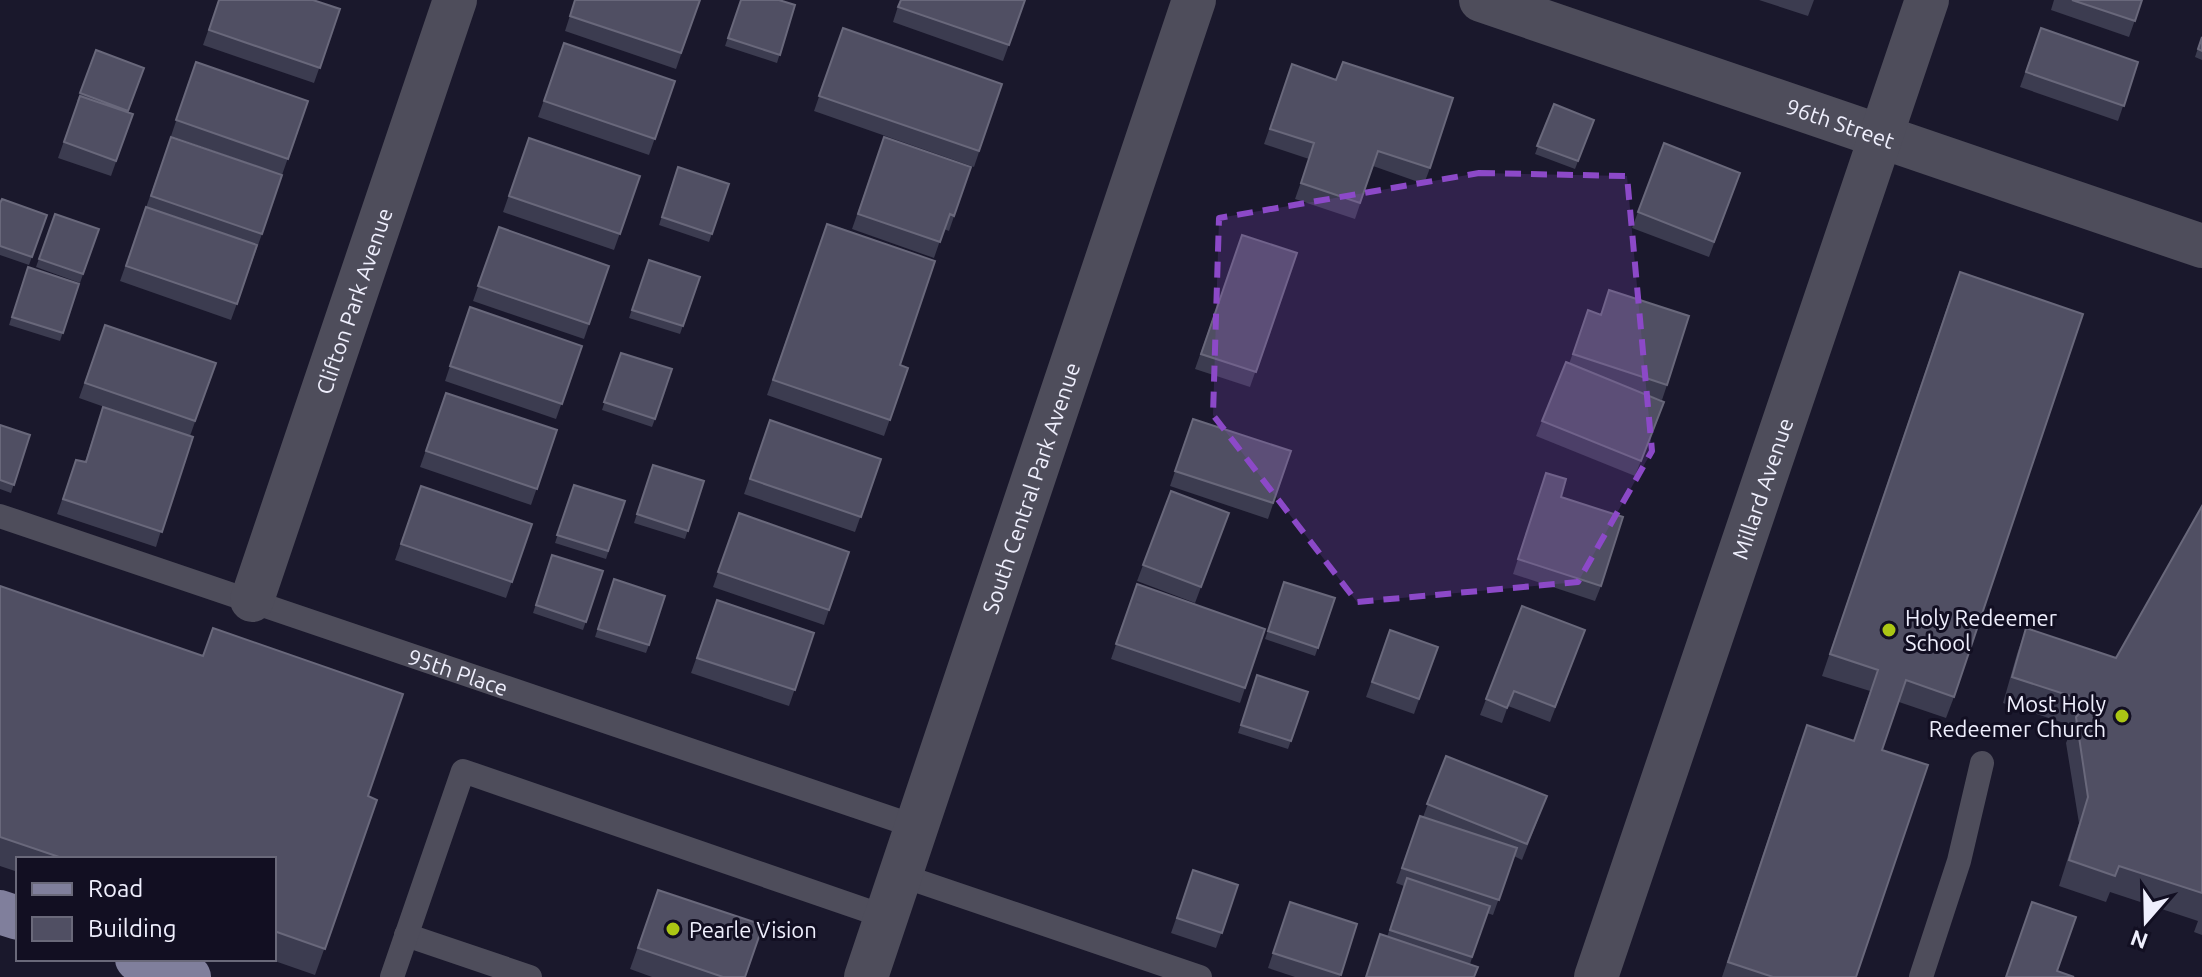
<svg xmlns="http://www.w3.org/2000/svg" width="2202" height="977" font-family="Ubuntu,sans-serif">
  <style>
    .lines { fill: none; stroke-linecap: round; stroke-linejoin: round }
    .lane { stroke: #4e4d5b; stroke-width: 24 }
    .street { stroke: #4e4d5b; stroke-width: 44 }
    .primary { stroke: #807f9c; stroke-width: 44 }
    .wall { fill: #3c3c50 }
    .building { fill: #504f63; stroke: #69687b; stroke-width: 2 }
    .marked { fill: #8c49c8; fill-opacity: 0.2; stroke: #8c49c8; stroke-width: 6; stroke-dasharray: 16 10; stroke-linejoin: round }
    .poi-dot { fill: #abc614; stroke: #120f22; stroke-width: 3 }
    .labels { text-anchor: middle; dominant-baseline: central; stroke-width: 6; stroke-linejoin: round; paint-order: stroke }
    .street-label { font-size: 22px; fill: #efeffd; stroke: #120f22 }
    .poi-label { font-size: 22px; fill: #efeffd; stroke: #120f22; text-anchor: start }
  </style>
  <rect width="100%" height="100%" fill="#1a182c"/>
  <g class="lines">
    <g class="lane">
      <path id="s1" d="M0,516L917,827"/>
      <path d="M900,875L1200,977"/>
      <path d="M406,935L530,977"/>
      <path d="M392,977L463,771L886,917"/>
      <path d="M1921,977L1959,861L1982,763"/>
    </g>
    <g class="street">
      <path id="s2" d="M1481,0L2202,246"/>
      <path id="s3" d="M252,600L455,0"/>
      <path id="s4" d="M866,977L1194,0"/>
      <path id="s5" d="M1596,977L1927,0"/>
    </g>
    <path class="primary" d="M0,912L18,918
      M137,959L189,977"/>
  </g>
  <path class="wall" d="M219,0L340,9L314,83L203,45Z
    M575,0H700L676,69L565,31Z
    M741,0L795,5L777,63L725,46Z
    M900,0H1025L1003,61L893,22Z
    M1759,0H1814L1808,16Z
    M2054,0H2142L2129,37L2051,10Z
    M843,28L1002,84L974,167L814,111Z
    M2041,28L2138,62L2118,121L2020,87Z
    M2202,36V60L2195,57Z
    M564,43L675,81L649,155L538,117Z
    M96,50L144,68L127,112L133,114L111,176L58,158L78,101H77Z
    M196,62L308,101L282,175L171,136Z
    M1292,64L1430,168L1424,184L1373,166L1355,219L1295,199L1309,159L1264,144Z
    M1554,104L1594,120L1575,169L1535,154Z
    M171,137L262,234L231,320L120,281Z
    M884,137L971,167L949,231L944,229L934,258L852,229Z
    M529,138L640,176L614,250L503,212Z
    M1664,143L1740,173L1709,257L1632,228Z
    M678,167L729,184L709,242L659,225Z
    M0,203L47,215L29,265L0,255Z
    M55,214L99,229L80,283L36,267Z
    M827,224L900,365L908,368L884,436L767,395Z
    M499,227L609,266L584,339L473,301Z
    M1242,235L1297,253L1250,387L1195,369Z
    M649,260L700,277L680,334L629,318Z
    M28,267L79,284L60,341L9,325Z
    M1609,290L1667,385L1662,400L1644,394L1664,402L1635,476L1536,436L1542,421L1569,364L1588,310L1601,315Z
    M1952,293L1954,697L1946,718L1899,702L1882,750L1856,977H1722L1799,746L1854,741L1870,691L1822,676Z
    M470,307L582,346L556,419L445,381Z
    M105,325L216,363L190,436L156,547L57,514L76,460L85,462L103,407L147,422L79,398Z
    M621,353L655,419L652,427L602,410Z
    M446,393L557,430L531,505L420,467Z
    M1193,419L1291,451L1268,519L1170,486Z
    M770,420L881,459L855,532L744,494Z
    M0,425L30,435L11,493L0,489Z
    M653,465L704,481L685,539L634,523Z
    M1546,473L1561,497L1601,586L1595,601L1513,574Z
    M574,485L625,501L606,559L555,543Z
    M421,486L532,524L506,598L395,560Z
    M1171,491L1229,513L1195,603L1137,581Z
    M2202,506V935L2194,932L2198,921L2110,892L2106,902L2059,886L2079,823L2066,743L2073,726L2003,703L2017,654L2026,628L2116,658Z
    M739,513L829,610L824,625L713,587Z
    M552,555L603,571L583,630L533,613Z
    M614,579L649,645L646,653L595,637Z
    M1284,582L1335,598L1315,656L1265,639Z
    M1137,584L1265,629L1240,703L1111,659Z
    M0,586L368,796L377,800L315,975L269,959H274V859H18V872L0,866Z
    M717,600L814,633L789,706L691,673Z
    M1522,606L1585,630L1550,722L1508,706L1502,723L1480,715Z
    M1390,630L1438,647L1414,714L1366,697Z
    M1257,675L1308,692L1288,749L1238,733Z
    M1446,756L1547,796L1522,860L1514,856L1493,915L1487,913L1470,964L1387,937L1404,886L1396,883L1420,816L1423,817Z
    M1193,870L1238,885L1216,948L1171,933Z
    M658,890L745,977H652L630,969Z
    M1290,902L1357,924L1340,977H1295L1268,968Z"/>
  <path class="building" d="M219,0H313L340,9L320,68L209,30Z
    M575,0H700L681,53L570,16Z
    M741,0H779L795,5L780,55L728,38Z
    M901,0H1025L1009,45L898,7Z
    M2072,0H2142L2135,21Z
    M843,28L1002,84L979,151L819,96Z
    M2041,28L2138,62L2124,106L2026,72Z
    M2202,37V51L2198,49Z
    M564,43L675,81L655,139L544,101Z
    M96,50L144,68L128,111L80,93Z
    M196,62L308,101L288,159L176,120Z
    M1343,62L1453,98L1430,168L1378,151L1360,203L1301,183L1314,143L1270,129L1292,64L1336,80Z
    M80,96L133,114L116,161L64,142Z
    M1554,104L1594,120L1578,161L1537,146Z
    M171,137L282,175L262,234L151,196Z
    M884,137L971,167L954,216L950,214L940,242L858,214Z
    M529,138L640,176L620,234L509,196Z
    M1664,143L1740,173L1714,242L1638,212Z
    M678,167L729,184L712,234L662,217Z
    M2,199L47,215L32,257L0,246V203Z
    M146,207L257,245L237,304L126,266Z
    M55,214L99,229L83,274L39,259Z
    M827,224L935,261L900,365L908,368L890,420L773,380Z
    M499,227L609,266L589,324L478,286Z
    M1242,235L1297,253L1256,372L1201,354Z
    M649,260L700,277L683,326L632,310Z
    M28,267L79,284L63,333L12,317Z
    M1960,272L2083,314L1954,697L1906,680L1882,750L1928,765L1856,977H1773L1728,962L1807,725L1854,741L1878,670L1830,654Z
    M1609,290L1689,316L1667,385L1573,354L1588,310L1601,315Z
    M470,307L582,346L562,404L450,366Z
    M105,325L216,363L195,421L85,383Z
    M621,353L672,369L655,419L604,402Z
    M1566,362L1664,402L1641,461L1542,421Z
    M446,393L557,430L537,489L426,451Z
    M103,407L193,437L162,532L63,499L76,460L86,462Z
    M1193,419L1291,451L1273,503L1175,471Z
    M770,420L881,459L861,517L750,479Z
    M0,425L30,435L14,485L0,480Z
    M653,465L704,481L688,531L637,514Z
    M1546,473L1566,479L1561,497L1623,517L1601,586L1518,559Z
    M574,485L625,501L608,551L557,535Z
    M421,486L532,524L512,582L401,544Z
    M1171,491L1229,513L1201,587L1143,565Z
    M2202,506V893L2119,866L2115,876L2069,860L2088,797L2076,717L2089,702L2012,677L2026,628L2116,658Z
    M739,513L849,552L829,610L718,572Z
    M552,555L603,571L586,622L536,605Z
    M614,579L665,596L649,645L598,629Z
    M1284,582L1335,598L1318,648L1268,631Z
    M1137,584L1265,629L1245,688L1116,644Z
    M0,586L203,656L213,628L403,694L368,796L377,800L325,949L274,931V859H65L0,837Z
    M717,600L814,633L795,690L697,658Z
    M1522,606L1585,630L1555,707L1514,691L1507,708L1486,699Z
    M1390,630L1438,647L1419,699L1372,682Z
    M1257,675L1308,692L1291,741L1241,725Z
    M1446,756L1547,796L1527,844L1427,804Z
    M1420,816L1517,848L1499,900L1402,868Z
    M1193,870L1238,885L1222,933L1177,918Z
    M1407,878L1490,906L1472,957L1390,930Z
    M658,890L763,925L745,977H723L638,948Z
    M1290,902L1357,924L1341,975L1273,953Z
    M2032,902L2076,917L2057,971L2074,977H2006Z
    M1380,934L1478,967L1474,977H1366Z"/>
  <path class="marked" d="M1479,173L1627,176L1652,451L1578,582L1357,602L1213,415L1219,218Z"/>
  <g class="poi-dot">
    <circle cx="1889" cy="630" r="8"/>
    <circle cx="2122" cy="716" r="8"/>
    <circle cx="673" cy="929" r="8"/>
  </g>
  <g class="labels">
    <g class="street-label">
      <text stroke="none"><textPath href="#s2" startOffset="380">96th Street</textPath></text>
      <text stroke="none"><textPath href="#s3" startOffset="316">Clifton Park Avenue</textPath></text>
      <text stroke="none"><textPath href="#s4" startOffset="516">South Central Park Avenue</textPath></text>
      <text stroke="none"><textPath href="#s5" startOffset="516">Millard Avenue</textPath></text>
      <text stroke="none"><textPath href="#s1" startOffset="484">95th Place</textPath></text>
    </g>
    <g class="poi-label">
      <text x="1905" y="617">Holy Redeemer<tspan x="1905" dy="25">School</tspan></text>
      <text x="2106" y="703" text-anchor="end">Most Holy<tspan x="2106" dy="25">Redeemer Church</tspan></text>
      <text x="689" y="929">Pearle Vision</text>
    </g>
  </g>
  <rect x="16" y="857" width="260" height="104" fill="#120f22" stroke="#6a697a" stroke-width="2"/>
  <rect x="32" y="883" width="40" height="12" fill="#807f9c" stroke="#6a697a" stroke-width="2"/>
  <text x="88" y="897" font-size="24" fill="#efeffd">Road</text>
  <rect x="32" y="917" width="40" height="24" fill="#504f63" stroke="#6a697a" stroke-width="2"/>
  <text x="88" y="937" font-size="24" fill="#efeffd">Building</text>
  <g transform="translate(2146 921) rotate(200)" stroke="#120f22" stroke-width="6" paint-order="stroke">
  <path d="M0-6L14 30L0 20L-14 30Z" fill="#efeffd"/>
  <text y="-12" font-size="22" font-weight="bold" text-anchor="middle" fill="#efeffd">N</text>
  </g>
</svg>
